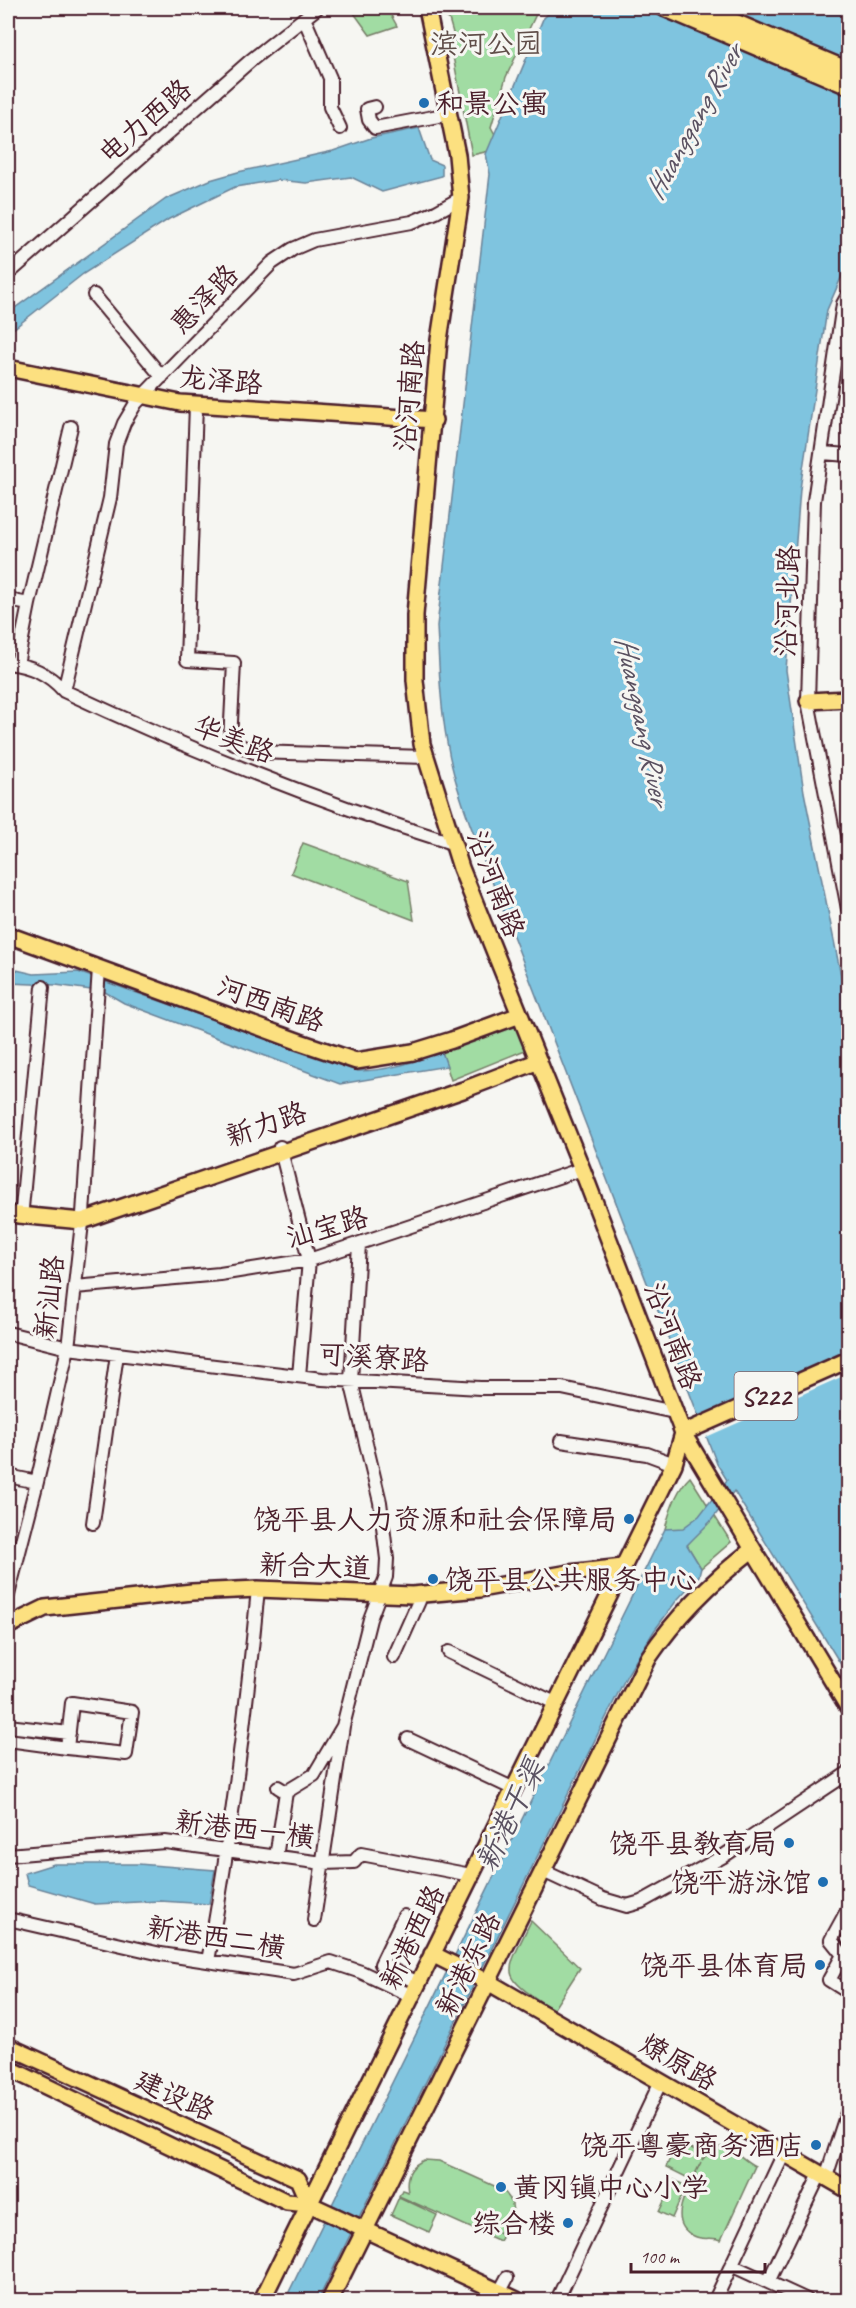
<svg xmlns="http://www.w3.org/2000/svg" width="856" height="2308" font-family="Caveat,'LXGW WenKai TC',sans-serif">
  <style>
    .green { fill: #a1dca3; stroke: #767e67; stroke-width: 1.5 }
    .water { fill: #7fc4df; stroke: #6a8297; stroke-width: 1.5 }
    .pier { fill: #f6f6f2 }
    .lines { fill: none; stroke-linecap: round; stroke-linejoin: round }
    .minor-casing { stroke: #4a1f2b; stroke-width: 16 }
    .major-casing { stroke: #4a1f2b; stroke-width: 20 }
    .minor { stroke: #f6f6f2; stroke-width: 12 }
    .major { stroke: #fce080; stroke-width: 15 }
    .poi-dot { fill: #1f6fb2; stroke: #f6f6f2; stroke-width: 2 }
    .labels { text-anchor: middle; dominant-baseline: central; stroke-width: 6; stroke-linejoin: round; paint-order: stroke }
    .shield { fill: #f6f6f2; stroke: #7e6067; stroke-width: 1.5 }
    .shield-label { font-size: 27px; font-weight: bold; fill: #4a1f2b }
    .park-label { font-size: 28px; fill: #604e49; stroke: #f6f6f2 }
    .poi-label { font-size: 28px; fill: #4a1f2b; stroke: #f6f6f2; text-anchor: end }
    .street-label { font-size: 28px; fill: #4a1f2b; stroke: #f6f6f2 }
    .water-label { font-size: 30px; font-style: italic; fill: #5a5161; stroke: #f6f6f2 }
  </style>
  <rect width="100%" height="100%" fill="#f6f6f2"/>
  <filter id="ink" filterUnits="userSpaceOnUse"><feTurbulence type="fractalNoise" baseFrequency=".0167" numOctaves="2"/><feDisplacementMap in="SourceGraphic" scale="12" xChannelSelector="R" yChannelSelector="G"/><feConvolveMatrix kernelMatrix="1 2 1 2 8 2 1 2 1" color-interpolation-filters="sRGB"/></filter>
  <g filter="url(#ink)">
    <path class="green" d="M363,8H387L397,26L370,35L354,13Z
      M440,8H539L506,77L491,127L498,140L489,151L472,155L451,46L455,40L449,19L441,14Z
      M303,843L408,881L414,920L291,873Z
      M514,1023L525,1050L451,1080L442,1052Z
      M690,1477L731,1542L701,1568L687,1545L693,1538L665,1529C669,1513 677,1489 690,1477Z
      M531,1921L580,1968L553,2010C499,1973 503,1979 531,1921Z
      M678,2142L704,2154L702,2160C725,2131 736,2157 755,2166L721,2240C712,2236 703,2241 694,2236C663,2222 692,2182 701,2162L692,2180L666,2167Z
      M424,2160L439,2161L501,2189C518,2202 516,2223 498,2233L503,2236L500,2241L399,2196L402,2190L408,2192C405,2177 410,2166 424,2160Z
      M674,2180L686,2186L672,2218L659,2212Z
      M399,2197L437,2215L429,2232L391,2215Z"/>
    <path class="water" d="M554,8H848V262L827,310L800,489L786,670L804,792L848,1010V1676L734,1491L710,1522L687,1545L701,1568L699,1576L677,1600L654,1631L627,1675L318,2300H285L665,1529L683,1528L699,1516L727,1480L717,1464L481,853C467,817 453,780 447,742C440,703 439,664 437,626L490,174L486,154L543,19Z
      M419,128L430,160L442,165V176L382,192L351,177L306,183L278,180L235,187L169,219L83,274L8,333V313L166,199L210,180L238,172L333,151L371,138Z
      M8,629L17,631L13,658H8Z
      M8,968L34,974L78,972L358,1071C388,1071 413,1062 442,1052L447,1066L340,1084L124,1003L105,992L56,985L8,983Z
      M54,1864H138L215,1870L209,1904L160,1901L95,1904L28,1885L25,1873Z"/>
    <path class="pier" d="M848,1354V1374L704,1438L697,1421Z"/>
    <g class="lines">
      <defs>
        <path id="minor" d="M304,18L330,78V107L340,128
          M375,107L367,109L369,120L375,128L449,114
          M8,274L250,61L317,8
          M94,295L162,377
          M848,295L843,304L814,501L808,701L848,909
          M196,405L187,660L234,663L230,741L254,752L426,757
          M822,453L848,455
          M8,600L29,604L17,664
          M29,604L71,427
          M8,663C31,666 48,673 64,691C190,750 319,802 452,843
          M64,691L110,498L116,444L124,423L136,403L272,263L293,249L314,240L412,222L436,212L461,198
          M280,1147L309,1260L299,1376
          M22,1208L43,987
          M75,1287L220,1274L309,1260L582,1169
          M8,1333L68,1348L322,1379L480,1388H562L674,1412
          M561,1441L647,1454L674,1464
          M8,1476L37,1482
          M93,1523L117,1354
          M8,1595L37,1482L68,1348L83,1214L99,968
          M449,1652L555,1703
          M394,1657L419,1601L418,1594
          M72,1703L132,1712L126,1754L67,1748Z
          M8,1726L69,1733
          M343,1726L370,1619L386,1577L387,1559L380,1502L351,1381L359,1244
          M408,1739L514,1789
          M8,1740L67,1748
          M286,1792L314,1775L343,1726L314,1920
          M8,1855L165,1842L323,1863L354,1862L361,1854L471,1875
          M276,1857L286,1792L278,1787
          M543,1871L603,1899L627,1906L641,1902L722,1857L848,1773
          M848,1909L831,1940L843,1955L829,1980L848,1992
          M404,1916L381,1964L418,1983
          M8,1919L161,1954L294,1974L331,1962L361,1972L412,1996
          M208,1961C231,1838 246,1714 258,1589
          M826,2177L848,2110
          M731,2265L807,2300
          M768,2282L820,2174
          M499,2293L507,2278
          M557,2300L661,2081
          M715,2300L784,2153"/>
        <path id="major" d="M427,8L457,155L461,198L439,340L415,615V680L422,744L461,868L582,1169L683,1433L848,1707
          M664,8L848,86
          M702,8L848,70
          M8,368L180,403L434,420
          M808,701L848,699
          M8,935L300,1042L356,1061L413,1052L452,1040L520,1015
          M8,1214L82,1221L463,1090L539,1061
          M683,1433L848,1360
          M8,1626L45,1608L192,1592L258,1589L412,1595L480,1589L569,1573L623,1567
          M432,1954L488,1982L848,2190
          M8,2046L298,2179L309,2204
          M8,2068L287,2202L309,2204L517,2300
          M262,2300L674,1464L683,1433
          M330,2300L649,1657C678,1614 712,1581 753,1549"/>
      </defs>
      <use href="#minor" class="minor-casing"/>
      <use href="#major" class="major-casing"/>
      <use href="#minor" class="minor"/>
      <use href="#major" class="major"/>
    </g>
  </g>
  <g class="poi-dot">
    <circle cx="424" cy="103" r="6"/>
    <circle cx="629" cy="1519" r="6"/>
    <circle cx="433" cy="1579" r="6"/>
    <circle cx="789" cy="1843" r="6"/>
    <circle cx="823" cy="1882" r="6"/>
    <circle cx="820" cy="1965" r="6"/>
    <circle cx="816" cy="2145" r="6"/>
    <circle cx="501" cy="2187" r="6"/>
    <circle cx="568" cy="2223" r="6"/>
  </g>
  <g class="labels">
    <rect class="shield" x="734.5" y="1372" width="63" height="48" rx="4.5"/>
    <g class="shield-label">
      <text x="766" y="1396">S222</text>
    </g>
    <g class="park-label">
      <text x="486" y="43">滨河公园</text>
    </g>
    <g class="poi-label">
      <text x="436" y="103" text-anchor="start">和景公寓</text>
      <text x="617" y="1519">饶平县人力资源和社会保障局</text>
      <text x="445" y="1579" text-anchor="start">饶平县公共服务中心</text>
      <text x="777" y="1843">饶平县教育局</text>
      <text x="811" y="1882">饶平游泳馆</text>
      <text x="808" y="1965">饶平县体育局</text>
      <text x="804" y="2145">饶平粤豪商务酒店</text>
      <text x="513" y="2187" text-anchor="start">黄冈镇中心小学</text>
      <text x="556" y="2223">综合楼</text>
    </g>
    <g class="street-label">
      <text transform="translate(145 121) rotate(-41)">电力西路</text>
      <text transform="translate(204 299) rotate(-46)">惠泽路</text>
      <text transform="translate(221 380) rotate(5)">龙泽路</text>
      <text transform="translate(409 396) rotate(-85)">沿河南路</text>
      <text transform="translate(787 601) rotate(-88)">沿河北路</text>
      <text transform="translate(234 739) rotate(21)">华美路</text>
      <text transform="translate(496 884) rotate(69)">沿河南路</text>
      <text transform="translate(271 1004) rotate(20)">河西南路</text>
      <text transform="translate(266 1124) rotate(-19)">新力路</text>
      <text transform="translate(327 1227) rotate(-16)">汕宝路</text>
      <text transform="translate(49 1297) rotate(-84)">新汕路</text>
      <text transform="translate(673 1336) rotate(69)">沿河南路</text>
      <text transform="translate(373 1357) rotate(4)">可溪寮路</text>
      <text transform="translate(315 1566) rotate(2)">新合大道</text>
      <text transform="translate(245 1829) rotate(7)">新港西一横</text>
      <text transform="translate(216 1937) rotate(9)">新港西二横</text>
      <text transform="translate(412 1937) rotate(-64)">新港西路</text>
      <text transform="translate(468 1964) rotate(-64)">新港东路</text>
      <text transform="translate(679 2062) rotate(30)">燎原路</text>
      <text transform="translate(175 2095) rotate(24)">建设路</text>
    </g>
    <g class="water-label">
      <text transform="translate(693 122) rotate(-61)">Huanggang River</text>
      <text transform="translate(643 720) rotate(78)">Huanggang River</text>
      <text transform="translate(510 1815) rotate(-64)">新港干渠</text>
    </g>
  </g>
  <rect width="856" height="2308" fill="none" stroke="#f6f6f2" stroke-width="30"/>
  <rect x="15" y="15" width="826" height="2278" fill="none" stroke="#4a1f2b" stroke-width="2" filter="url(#ink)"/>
  <path d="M631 2263v9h134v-9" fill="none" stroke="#4a1f2b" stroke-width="3"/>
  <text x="640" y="2263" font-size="18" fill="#4a1f2b" stroke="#f6f6f2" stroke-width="4.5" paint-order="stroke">100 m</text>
</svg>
